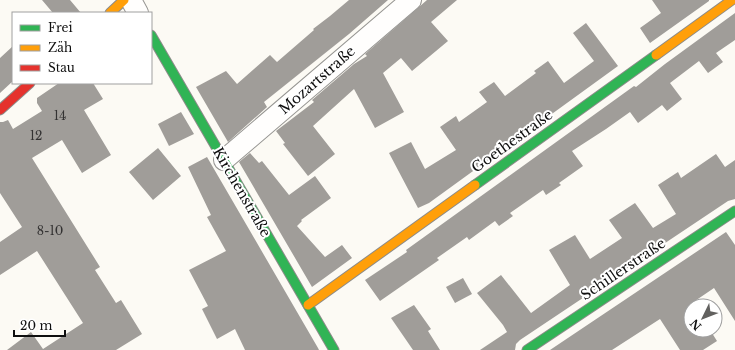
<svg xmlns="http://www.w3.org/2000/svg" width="735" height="350" font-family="'Libre Baskerville',serif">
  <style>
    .building { fill: #a09d99 }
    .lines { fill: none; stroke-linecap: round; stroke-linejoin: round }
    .street-casing { stroke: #969592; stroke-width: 22 }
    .fast-casing { stroke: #8c8b89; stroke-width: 11 }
    .slow-casing { stroke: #8c8b89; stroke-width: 11 }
    .jam-casing { stroke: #8c8b89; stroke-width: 11 }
    .street { stroke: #fffefd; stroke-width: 20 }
    .fast { stroke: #30b455; stroke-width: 9 }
    .slow { stroke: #ff9f0a; stroke-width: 9 }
    .jam { stroke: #e5322d; stroke-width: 9 }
    .labels { text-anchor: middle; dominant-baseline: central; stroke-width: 4; stroke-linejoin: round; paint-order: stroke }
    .number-label { font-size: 12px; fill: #333232 }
    .street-label { font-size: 14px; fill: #0f0f0f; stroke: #fff }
  </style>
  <rect width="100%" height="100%" fill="#fcfaf4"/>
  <path class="building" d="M42,0H70L81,13H53Z
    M349,0H388L349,34L264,102L267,107L228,142L196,87L226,71L237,84L270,55L277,62L314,30L313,29L330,16Z
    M427,0H457L431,22L448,41L412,71L401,58L383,73L404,112L375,128L354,89L313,126L335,154L308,176L283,144L285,143L276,131L314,102L312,100L354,64L367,56L365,54Z
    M652,0H709V1L650,43L640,28L661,13Z
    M735,13V40L716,53L723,62L708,73L699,61L670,83L682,99L667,111L662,105L638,123L630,112L606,129L572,151L583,166L559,183L561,185L546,195L543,190L510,213L513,216L499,226L495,221L469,240L467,237L437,258L439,260L380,301L365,280L407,252L406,250L634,86L636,87L665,64Z
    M586,23L618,66L429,203L418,208L389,153L411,142L425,169L456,150L440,127L456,116L459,122L487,102L479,92L494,82L505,96L536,73L534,71L548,61L564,83L594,61L573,33Z
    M13,46V81L0,93V58Z
    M59,83H93L103,99L84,110L111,155L82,173L62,140L32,158L100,267L95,270L116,303L121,300L142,334L116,350H7L31,332L43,349L83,323L37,251L0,275V242L22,227L0,193V122H3L8,120L13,129L42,111L37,103V98Z
    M181,112L194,134L169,146L158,124Z
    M158,148L181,176L153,200L129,172Z
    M250,153L259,163L262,161L289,195L315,176L331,198L301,220L302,221L297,226L325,257L342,245L352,258L312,287L239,162Z
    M716,154L725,167L735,160V199L728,201L520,340L516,344L515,350H480L507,332L503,325L477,293L501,275L531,313L570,285L549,250L575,235L590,259L622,238L609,220L635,203L653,228L676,214L658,185L678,172L681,178Z
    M207,157L318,348L319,350H245L235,329L217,339L202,309L208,306L189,270L226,251L207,217L211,215L188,167Z
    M726,232L735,245V321L714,288L692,303L694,306H691V330H710L717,341L703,350H680L660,319L612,350H550Z
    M463,278L472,294L455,303L446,287Z
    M414,305L431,329L428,331L440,350H413L391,318Z"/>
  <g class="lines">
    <defs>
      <path id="street" d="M131,0L138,13
        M224,160L411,0"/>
      <path id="fast" d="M151,35L334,350
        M475,185L656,55
        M527,350L735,211"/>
      <path id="slow" d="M110,13L124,0
        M656,55L732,0
        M308,305L475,185"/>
      <path id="jam" d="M0,110L30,83"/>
    </defs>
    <use href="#street" class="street-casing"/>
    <use href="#fast" class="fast-casing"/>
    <use href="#slow" class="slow-casing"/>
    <use href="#jam" class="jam-casing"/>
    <use href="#street" class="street"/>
    <use href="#fast" class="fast"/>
    <use href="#slow" class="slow"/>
    <use href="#jam" class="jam"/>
  </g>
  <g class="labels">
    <g class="number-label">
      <text x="60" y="115">14</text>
      <text x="36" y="135">12</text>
      <text x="50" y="230">8-10</text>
    </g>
    <g class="street-label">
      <text transform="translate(317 80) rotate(-41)">Mozartstraße</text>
      <text transform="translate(512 141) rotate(-36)">Goethestraße</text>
      <text transform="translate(242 192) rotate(60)">Kirchenstraße</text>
      <text transform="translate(623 269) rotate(-34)">Schillerstraße</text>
    </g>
  </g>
  <rect x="12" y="12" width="140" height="72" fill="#ffffff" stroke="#9f9f9f"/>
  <rect x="20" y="25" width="20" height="6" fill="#30b455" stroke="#9f9f9f"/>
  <text x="48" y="32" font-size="12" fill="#0f0f0f">Frei</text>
  <rect x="20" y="45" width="20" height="6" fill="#ff9f0a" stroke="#9f9f9f"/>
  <text x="48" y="52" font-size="12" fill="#0f0f0f">Zäh</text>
  <rect x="20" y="65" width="20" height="6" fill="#e5322d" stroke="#9f9f9f"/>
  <text x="48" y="72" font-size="12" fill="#0f0f0f">Stau</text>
  <g transform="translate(703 318) rotate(227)"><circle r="19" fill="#ffffff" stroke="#9f9f9f"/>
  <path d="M0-3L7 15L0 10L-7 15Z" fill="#62615f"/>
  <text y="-6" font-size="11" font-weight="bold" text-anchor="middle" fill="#0f0f0f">N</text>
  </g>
  <path d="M14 330v6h51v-6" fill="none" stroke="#0f0f0f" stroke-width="2"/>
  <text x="20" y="330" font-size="12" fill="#0f0f0f" stroke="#ffffff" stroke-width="3" paint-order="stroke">20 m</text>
</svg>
